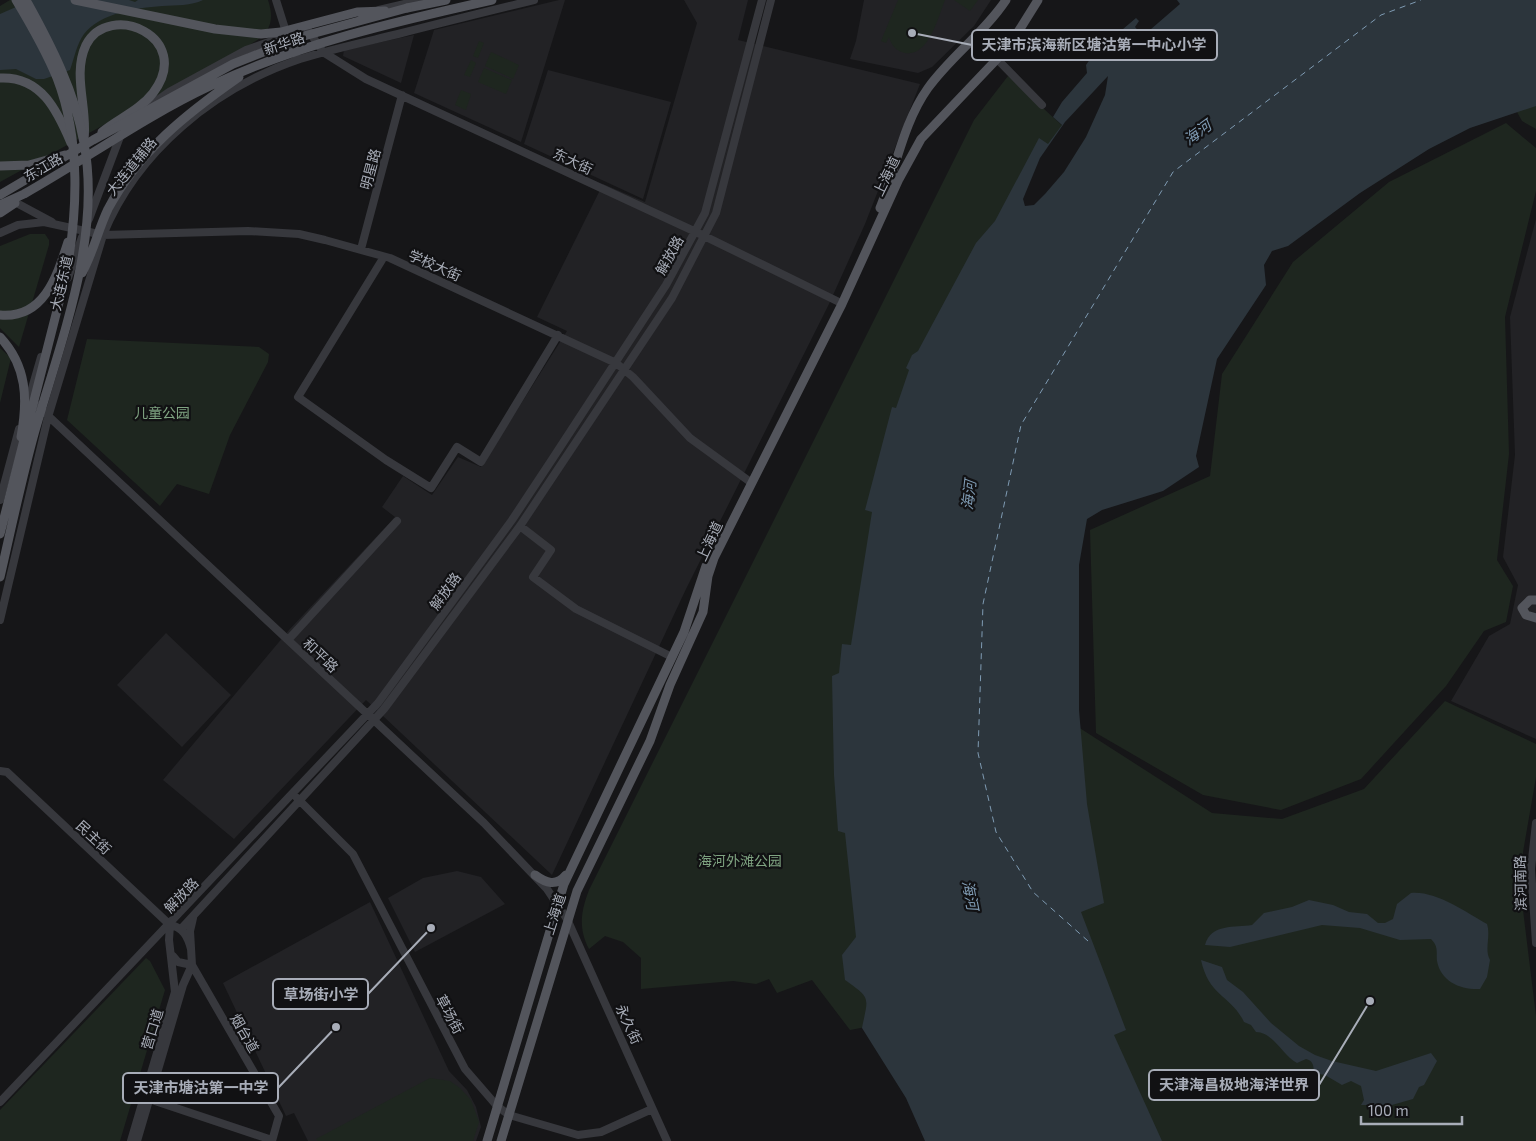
<svg xmlns="http://www.w3.org/2000/svg" width="1536" height="1141" font-family="'Exo 2','Noto Sans SC',sans-serif">
  <style>
    .built { fill: #222225 }
    .green { fill: #1e261f }
    .water { fill: #2c353c }
    .pier { fill: #161618 }
    .lines { fill: none; stroke-linecap: round; stroke-linejoin: round }
    .ferry { stroke: #7f9bb3; stroke-width: 1; stroke-dasharray: 6 5; stroke-linecap: butt }
    .minor { stroke: #37383d; stroke-width: 8 }
    .major { stroke: #53555c; stroke-width: 9 }
    .major-bridge { stroke: #53555c; stroke-width: 9 }
    .labels { text-anchor: middle; dominant-baseline: central; stroke-width: 4.5; stroke-linejoin: round; paint-order: stroke }
    .street-label { font-size: 14px; fill: #a8adb8; stroke: #111113 }
    .park-label { font-size: 14px; fill: #7fa381; stroke: #111113 }
    .water-label { font-size: 15px; font-style: italic; fill: #7f9bb3; stroke: #111113 }
    .leader { fill: none; stroke: #a8adb8; stroke-width: 2 }
    .callout-dot { fill: #a8adb8; stroke: #111113; stroke-width: 2 }
    .callout { fill: #111113; stroke: #a8adb8; stroke-width: 2 }
    .callout-label { font-size: 15px; text-anchor: middle; font-weight: bold; fill: #a8adb8 }
  </style>
  <rect width="100%" height="100%" fill="#161618"/>
  <path class="built" d="M559,0H565L521,142L414,93L434,30Z
    M684,0H748L738,40L920,84L865,224L829,304L686,589L552,875L366,700L234,839L163,780L289,630L395,517L382,507L403,476L432,495L458,457L481,467L567,331L537,317L603,184L645,202L697,23Z
    M864,0H991L974,26L932,67L918,73L850,59L856,41Z
    M414,35L401,83L343,56L344,50Z
    M548,70L671,102L643,199L524,144Z
    M1536,219V739L1451,701L1489,636L1510,624L1518,585L1503,557L1515,455L1510,317Z
    M166,633L231,695L182,747L117,685Z
    M457,871L481,877L505,904L415,952L388,898L423,878Z
    M370,902L449,1071L467,1090L476,1107L481,1127L476,1141H308L294,1113L286,1116L223,983Z"/>
  <path class="green" d="M10,0H268C275,21 270,33 251,44L0,182V6Z
    M898,0H945C938,17 929,57 905,53C896,51 891,45 889,37L886,43L881,41Z
    M954,0H978L970,11Z
    M479,41L484,43L478,58L473,56Z
    M491,52L519,65L513,79L485,66Z
    M471,60L476,63L470,77L464,75Z
    M484,68L512,80L506,94L478,82Z
    M1008,76L1068,131L871,1026L850,1030L812,980L777,993L769,979L756,984L733,981L641,989V958L623,942L605,936L589,949C578,928 581,911 589,890L974,120Z
    M461,90L471,94L466,110L455,105Z
    M1536,100V129L1522,121L1517,112Z
    M1506,123L1536,148V191L1505,317L1509,454L1497,560L1513,586L1506,622L1484,631L1446,686L1361,779L1281,810L1203,795L1096,733L1090,530L1210,476L1222,374L1293,262L1389,182Z
    M30,234H45L49,240V245L19,347L0,328V246Z
    M87,339L259,347L269,354L268,362L230,435L209,494L177,484L160,506L67,420Z
    M0,348L11,358L0,403Z
    M1445,701L1536,744V777L1523,852V910L1536,1016V1141H1153L1113,1047L1075,905V725L1212,813L1282,819L1364,789Z
    M146,958L150,961L165,990L120,1141H0V1110Z
    M430,1078L450,1081L460,1088L471,1100L479,1122L473,1141H318L316,1139Z"/>
  <path class="water" d="M32,0H129L135,2L138,0H203C191,6 176,5 162,6C135,8 101,13 84,34C77,43 74,59 70,70L44,79H36L16,69L0,70V14Z
    M1177,0H1536V106L1470,128L1429,149L1360,193L1288,246L1272,251L1264,265L1266,285L1217,359L1196,456L1199,467L1163,491L1102,510L1087,519L1079,565V710L1087,804L1104,903L1081,912L1126,1030L1114,1035L1162,1141H925L906,1098L862,1028C868,997 872,999 845,980L842,955L856,937L845,833L838,831L834,775L832,676L839,673L842,644L851,645L872,512L865,510L892,407L896,408L909,370L906,368L912,355L918,351L976,243L995,221L1039,138L1048,144L1062,125L1053,117L1062,102L1087,73L1086,65L1097,49L1096,46L1113,33L1116,35L1136,18L1139,21L1135,27L1143,36L1180,4Z
    M1411,893C1437,891 1465,912 1487,924C1491,937 1484,949 1490,960L1487,977L1480,989C1461,990 1441,982 1437,961C1436,952 1439,947 1431,939L1400,940L1360,928L1322,925L1230,947L1205,945C1211,923 1235,928 1252,925L1264,913L1292,907L1309,900L1333,905L1349,912L1367,914L1378,923H1385L1393,919L1397,904Z
    M1201,960L1222,967L1227,980L1243,992L1271,1023L1299,1046L1315,1055L1332,1061L1376,1071L1431,1053L1437,1061L1424,1085L1419,1087L1413,1099L1392,1105H1361L1364,1100L1361,1086L1351,1081L1342,1085L1325,1075L1313,1073C1315,1066 1312,1060 1306,1059L1297,1063C1283,1056 1273,1032 1256,1032L1251,1025L1244,1022C1231,995 1209,997 1201,960Z"/>
  <path class="pier" d="M1108,76L1105,95L1086,137L1064,172L1045,194L1034,205L1025,206L1023,199L1040,158L1065,122Z"/>
  <g class="lines">
    <path class="ferry" d="M1088,941L1033,892L996,832L978,753L983,604L1021,425L1173,172L1381,15L1421,0"/>
    <path class="minor" d="M276,0L287,35L297,57
      M379,10L421,0
      M308,30L323,52L366,79L696,232L839,302
      M997,59L1042,105
      M142,111L169,92L246,50L291,34
      M11,200L52,222
      M89,219L121,134
      M0,233L18,225L44,222L103,235L248,231L299,234L325,240L390,258L616,363L633,377L690,438L749,481
      M361,249L402,95
      M382,256V260L298,397L386,460L431,488L457,447L481,462L558,335
      M68,278L82,237
      M29,398L484,823L547,889L567,919L667,1141
      M28,402L41,357
      M0,500L19,429
      M520,526L551,550L533,577L576,609L672,657
      M0,620L48,417L103,235C137,151 214,88 300,59C332,49 365,42 398,34C444,22 489,11 534,0
      M288,640L397,521
      M0,771L7,772L170,925C183,927 188,937 191,949
      M297,798L353,854L465,1069L497,1106L509,1115L578,1135L601,1132L652,1109
      M1536,823L1531,869L1536,943
      M193,918L190,931L192,965L279,1116L272,1141
      M181,929L384,709L520,526L672,298L716,213L771,0
      M173,956L178,962L192,965
      M146,1098L272,1140
      M0,1102L378,703L512,520L553,458L666,285L705,213L762,0
      M131,1141L175,992L169,940L170,925
      M137,1141L183,985L192,965"/>
    <path class="major" d="M407,8L446,0
      M0,78C41,76 57,110 71,143
      M84,139C88,108 72,75 86,45C109,0 195,37 153,93C140,110 118,119 102,132
      M0,166L29,165L65,155
      M880,208C896,169 903,123 928,88C951,56 984,33 1006,0
      M0,315C44,319 57,276 68,242
      M1536,600H1530L1522,608L1526,615L1536,618
      M535,875C546,883 556,887 566,875
      M487,1141L564,884L684,632L706,566
      M501,1141L577,891L650,741L670,685L703,612L708,576L714,558L842,304L899,179L921,139L997,59L1018,32L1038,0"/>
    <path class="major-bridge" d="M75,0L215,29L261,34L281,32L357,12L385,11
      M0,195L93,140L233,64L304,36L407,8
      M0,205L24,194C86,159 146,116 210,86C297,44 398,21 492,0
      M0,213L15,203
      M82,273C93,253 98,230 108,209C139,151 186,114 239,77
      M0,337C27,366 28,399 21,437
      M0,534L65,279C78,214 81,140 57,78C46,51 31,25 16,0
      M0,577C11,529 21,481 34,434C60,343 102,238 84,143C75,92 51,45 26,0"/>
  </g>
  <g class="labels">
    <g class="street-label">
      <text transform="translate(284 43) rotate(-19)">新华路</text>
      <text transform="translate(573 161) rotate(25)">东大街</text>
      <text transform="translate(131 166) rotate(-51)">大连道辅路</text>
      <text transform="translate(43 167) rotate(-30)">东江路</text>
      <text transform="translate(370 169) rotate(-75)">明星路</text>
      <text transform="translate(886 176) rotate(-64)">上海道</text>
      <text transform="translate(669 255) rotate(-61)">解放路</text>
      <text transform="translate(435 265) rotate(24)">学校大街</text>
      <text transform="translate(61 283) rotate(-77)">大连东道</text>
      <text transform="translate(709 541) rotate(-65)">上海道</text>
      <text transform="translate(445 591) rotate(-54)">解放路</text>
      <text transform="translate(321 655) rotate(44)">和平路</text>
      <text transform="translate(94 837) rotate(43)">民主街</text>
      <text transform="translate(1520 883) rotate(-91)">滨河南路</text>
      <text transform="translate(181 895) rotate(-46)">解放路</text>
      <text transform="translate(554 914) rotate(-72)">上海道</text>
      <text transform="translate(450 1014) rotate(62)">草场街</text>
      <text transform="translate(629 1024) rotate(65)">永久街</text>
      <text transform="translate(152 1029) rotate(-73)">营口道</text>
      <text transform="translate(245 1033) rotate(60)">烟台道</text>
    </g>
    <g class="park-label">
      <text x="162" y="412">儿童公园</text>
      <text x="740" y="860">海河外滩公园</text>
    </g>
    <g class="water-label">
      <text transform="translate(1197 132) rotate(-36)">海河</text>
      <text transform="translate(968 495) rotate(-83)">海河</text>
      <text transform="translate(971 895) rotate(79)">海河</text>
    </g>
  </g>
  <path class="leader" d="M912 33L972 45M431 928L368 994M1370 1001L1319 1085M336 1027L278 1088"/>
  <g class="callout-dot">
    <circle cx="912" cy="33" r="5"/>
    <circle cx="431" cy="928" r="5"/>
    <circle cx="1370" cy="1001" r="5"/>
    <circle cx="336" cy="1027" r="5"/>
  </g>
  <g class="callout">
    <rect x="972" y="30" width="245" height="30" rx="5"/>
    <rect x="273" y="979" width="95" height="30" rx="5"/>
    <rect x="1149" y="1070" width="170" height="30" rx="5"/>
    <rect x="123" y="1073" width="155" height="30" rx="5"/>
  </g>
  <g class="callout-label">
    <text x="1094" y="50">天津市滨海新区塘沽第一中心小学</text>
    <text x="321" y="1000">草场街小学</text>
    <text x="1234" y="1090">天津海昌极地海洋世界</text>
    <text x="201" y="1093">天津市塘沽第一中学</text>
  </g>
  <path d="M1361 1116v8h101v-8" fill="none" stroke="#a8adb8" stroke-width="2.5"/>
  <text x="1368" y="1116" font-size="15" fill="#a8adb8" stroke="#111113" stroke-width="4" paint-order="stroke">100 m</text>
</svg>
